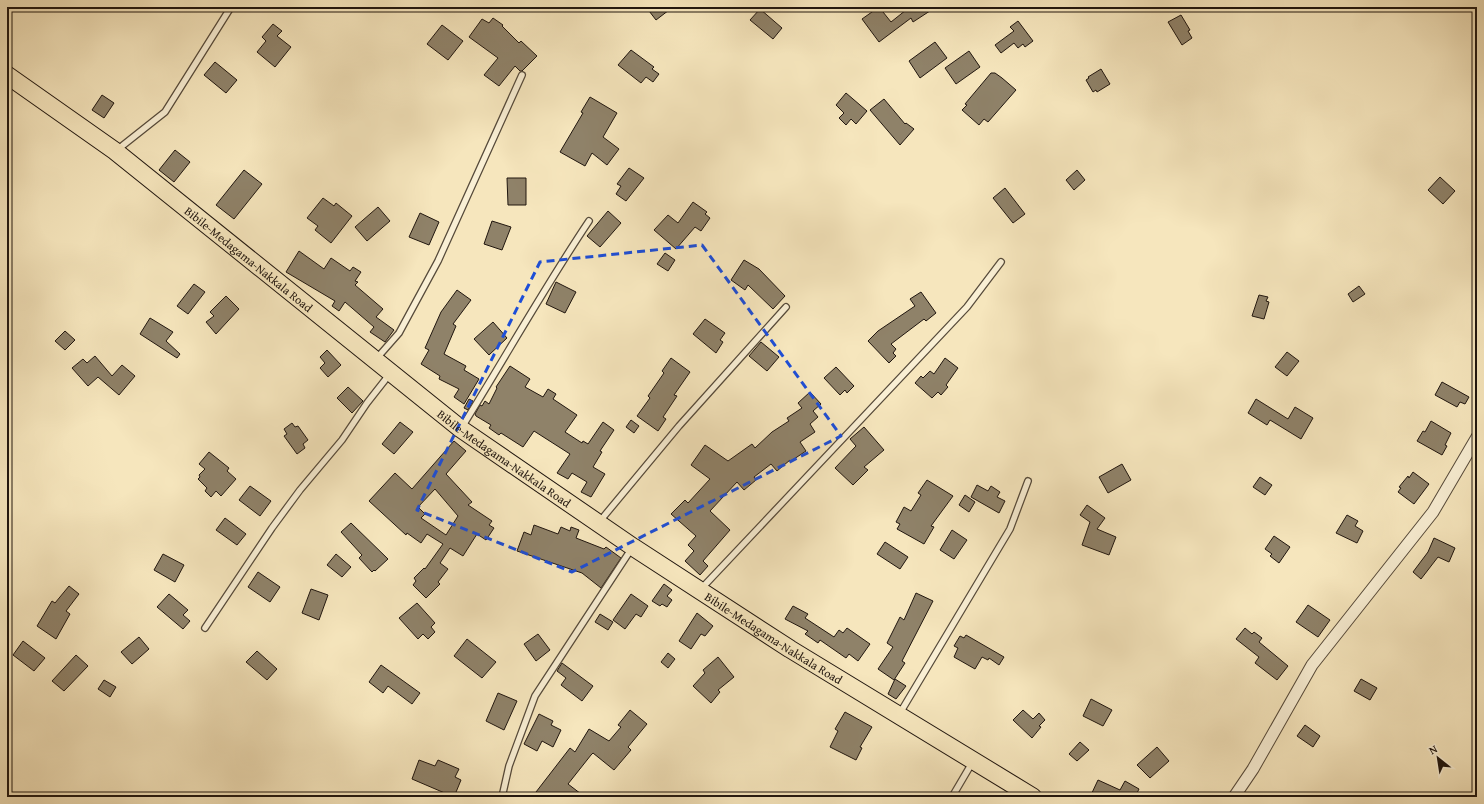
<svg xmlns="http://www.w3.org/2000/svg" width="1484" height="804" font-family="'Gentium Book Plus',serif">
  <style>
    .building { fill: #8f8269; stroke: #20160f; fill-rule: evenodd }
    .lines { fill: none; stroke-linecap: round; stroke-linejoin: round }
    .lane-casing { stroke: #564a3a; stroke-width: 8 }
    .street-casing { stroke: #564a3a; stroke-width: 13 }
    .primary-casing { stroke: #20160f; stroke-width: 19 }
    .lane { stroke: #f9efd4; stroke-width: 5.5 }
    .street { stroke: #f9efd4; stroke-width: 11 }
    .primary { stroke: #f6e6bd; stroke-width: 17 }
    .marked { fill: none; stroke: #1d4ed8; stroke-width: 3; stroke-dasharray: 8 5; stroke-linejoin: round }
    .labels { text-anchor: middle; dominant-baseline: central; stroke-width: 3; stroke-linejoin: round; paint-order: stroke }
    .street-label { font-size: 12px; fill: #20160f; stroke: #f9efd4 }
  </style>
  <rect width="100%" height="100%" fill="#f6e6bd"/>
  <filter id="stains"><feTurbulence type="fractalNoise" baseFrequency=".005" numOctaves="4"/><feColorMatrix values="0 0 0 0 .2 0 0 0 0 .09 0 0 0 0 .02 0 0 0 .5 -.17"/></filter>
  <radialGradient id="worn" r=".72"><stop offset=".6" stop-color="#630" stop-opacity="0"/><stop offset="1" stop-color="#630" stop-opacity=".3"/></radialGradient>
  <path class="building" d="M646,7H673L656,20Z
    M879,7L891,22L906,10L904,7H936L913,22L911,18L879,42L862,19Z
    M760,9L782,28L773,39L750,20Z
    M1181,15L1190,30L1188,31L1192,38L1182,45L1168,22Z
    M493,18L503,25L502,26L519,43L521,41L537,56L522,71H520L515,66L499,86L484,75L498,58L469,37L482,19L489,23Z
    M1018,21L1033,41L1025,47L1023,44L1018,48L1014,43L1001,53L995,45L1014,31L1010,27Z
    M273,24L282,31L277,36L291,47L275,67L257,52L266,41L262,37Z
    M442,25L463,41L448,60L427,44Z
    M935,42L947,58L920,78L909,61Z
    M631,50L654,67L652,69L659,74L653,82L646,77L641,83L618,65Z
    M969,51L980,67L956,84L945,68Z
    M215,62L237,80L226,93L204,75Z
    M1101,69L1110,84L1097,92L1096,90L1093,92L1086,80L1089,78L1088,77Z
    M991,73H995L1002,78L1016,90L988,122L984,119L979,125L962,110L967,105L965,104Z
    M846,93L867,111L856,124L851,119L846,125L839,118L844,113L836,105Z
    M102,95L114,103L104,118L92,110Z
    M590,97L617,113L603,137L619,149L607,165L592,153L585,166L560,152L583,113L581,112Z
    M884,99L905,124L906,123L914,129L900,145L870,110Z
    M175,150L190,162L174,182L159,170Z
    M629,168L644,178L626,201L616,194L621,186L617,184Z
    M244,170L262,184L234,219L216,205Z
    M1077,170L1085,180L1074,190L1066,180Z
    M1440,177L1455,191L1443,204L1428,190Z
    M507,178H526V205H508Z
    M1005,188L1025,214L1013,223L993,198Z
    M323,198L334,206L336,203L352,216L331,243L315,230L318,226L307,218Z
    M693,202L707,212L705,214L710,218L701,231L695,227L676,249L654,230L668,215L678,223Z
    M378,207L390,221L367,241L355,227Z
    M608,211L621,223L600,247L587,236Z
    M420,213L439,222L429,245L409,237Z
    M492,221L511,227L502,250L484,244Z
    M299,251L324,269L331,258L350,271L353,267L361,272L355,281L358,282L355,285L383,309L376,317L394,330L385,342L370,332L374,327L345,302L339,311L332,306L335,301L286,272Z
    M665,253L675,260L668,271L657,264Z
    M744,260L759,269L785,296L773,309L748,285L745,290L731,280Z
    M556,282L576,292L565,313L546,304Z
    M194,284L205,292L188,314L177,306Z
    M1359,286L1365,294L1353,302L1348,294Z
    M457,290L471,300L453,324L456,326L444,354L466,366L464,370L479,379L464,404L454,397L459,389L439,379L440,376L421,364L429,350L425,348L441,312Z
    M921,292L936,313L926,321L924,319L891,344L896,349L893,353L896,356L889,363L868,341L878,331L915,306L910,299Z
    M1259,295L1268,297L1266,301L1269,302L1264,319L1252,316Z
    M226,296L239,309L216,334L206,322L214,316L210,312Z
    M150,318L173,332L166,341L180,354L177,358L140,334Z
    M705,319L725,333L720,340L723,342L716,353L693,334Z
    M493,322L507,338L489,355L474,339Z
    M65,331L75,340L65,350L55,341Z
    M761,342L779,357L767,371L749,356Z
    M327,350L341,365L328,377L320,368L325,363L320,357Z
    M1287,352L1299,361L1287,376L1275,367Z
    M95,356L112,376L122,365L135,376L119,395L98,377L88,386L72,368L83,359L87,363Z
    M671,358L690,372L674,395L677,396L663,417L666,419L658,431L637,416L650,398L648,396L664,373L662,371Z
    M945,358L958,368L946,385L948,387L941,395L938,392L932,398L915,383L921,376L923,378L930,371L934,374Z
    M510,366L530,379L525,387L543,397L548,389L556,394L553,399L577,415L565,432L582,443L583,441L588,444L603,422L614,430L600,451L602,452L593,467L605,474L591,497L581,492L587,482L572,473L568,479L557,473L570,454L534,431L523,447L501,433L499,435L489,428L491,425L476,416L475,414L480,405L482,406L485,401L489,404L497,388L496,387Z
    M836,367L854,386L847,393L845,390L840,395L824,378Z
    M1442,382L1469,397L1465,404L1460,402L1457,407L1435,395Z
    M348,387L363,401L352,413L337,398Z
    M810,392L821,404L813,411L818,417L810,424L815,432L800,442L806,451L791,461L790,460L777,471L771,464L754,477L756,480L744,490L737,482L710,511L730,530L703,561L708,566L700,575L685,561L694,551L688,545L696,536L671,514L685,500L688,503L710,479L691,465L705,445L728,461L752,444L755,448L772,432L789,421L787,418L802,408L798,403Z
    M469,399L473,401L468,410L464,408Z
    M1256,399L1288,419L1295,407L1313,418L1301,439L1270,420L1267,425L1248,413Z
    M631,420L639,426L634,433L626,427Z
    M1431,421L1451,433L1445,445L1447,446L1442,455L1417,441L1423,431L1425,432Z
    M400,422L413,432L394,454L382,444Z
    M292,423L295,427L298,426L308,440L303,444L305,448L297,454L284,436L287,434L284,429Z
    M864,427L884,450L864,467L868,470L853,485L835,468L856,446L850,439Z
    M454,441L466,451L446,474L472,502L468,505L492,521L489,525L494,528L486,540L477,534L463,556L450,548L440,563L448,569L438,582L440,584L426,598L413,585L416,581L414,578L424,568L425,569L443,544L427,534L421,543L407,533L406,535L369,501L395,473L412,489ZM435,489L458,516L446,535L421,518L425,514L418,507Z
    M209,452L229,468L227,471L236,479L221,496L216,491L211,497L205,491L207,488L198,479L200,477L199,475L205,469L199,464Z
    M1122,464L1131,480L1108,493L1099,477Z
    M1413,472L1429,484L1414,504L1398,492L1401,488L1399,487L1408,476L1409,478Z
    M1260,477L1272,485L1265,495L1253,487Z
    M927,480L953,496L931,526L934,527L924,544L897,529L900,524L896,522L904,507L911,511L921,495L918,493Z
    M977,485L988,491L991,486L1000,492L997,497L1005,501L999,513L971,497Z
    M250,486L271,501L260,516L239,500Z
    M965,495L975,502L969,512L959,505Z
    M1087,505L1105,518L1097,529L1116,537L1109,555L1082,545L1090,522L1080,515Z
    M1347,515L1358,521L1355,526L1363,531L1357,543L1336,533Z
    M225,518L246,534L237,545L216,530Z
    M351,523L388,559L375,571L374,570L372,572L359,558L362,555L341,532Z
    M534,525L558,534L561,527L570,531L571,527L579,530L576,538L604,549L606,547L621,558L601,588L582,573L517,551L524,532L531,535Z
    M952,530L967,540L954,559L940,550Z
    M1274,536L1290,547L1279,563L1270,556L1272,554L1265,549Z
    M1434,538L1455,548L1449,562L1438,557L1421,579L1413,572L1428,552Z
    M885,542L908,557L900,569L877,554Z
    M163,554L184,565L175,582L154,570Z
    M336,554L351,567L342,577L327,565Z
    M258,572L280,587L270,602L248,587Z
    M664,584L672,590L667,596L672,600L667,607L662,604L660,606L652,601Z
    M69,586L79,594L66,611L70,614L56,639L37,626L52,601L55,603Z
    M311,589L328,595L319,620L302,613Z
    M916,593L933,601L902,661L905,663L894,680L878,669L893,647L887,643L900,617L904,620Z
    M169,594L188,610L183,615L190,621L183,629L157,607Z
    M631,594L648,606L641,617L636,614L625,629L613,620Z
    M417,603L435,623L431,627L435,632L428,639L423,634L418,639L399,618Z
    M1308,605L1330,620L1318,637L1296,622Z
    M793,606L808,614L805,618L834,637L839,630L843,633L847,628L870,644L858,661L849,654L846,658L820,640L818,643L805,634L808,631L785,619Z
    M697,613L713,626L705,636L701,634L691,649L679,641Z
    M600,614L613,622L608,630L595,622Z
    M1245,628L1252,634L1254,632L1262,638L1259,642L1288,666L1277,680L1255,663L1259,657L1236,639Z
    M538,634L550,650L536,661L524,644Z
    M966,635L1004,657L999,665L989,658L988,660L982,657L975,669L954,657L958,648L954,646L960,636L964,638Z
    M139,637L149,649L132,664L121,652Z
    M467,639L496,662L482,678L454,656Z
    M23,641L45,658L34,671L13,655Z
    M257,651L277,669L267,680L246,662Z
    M668,653L675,659L668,668L661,662Z
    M76,655L88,666L64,691L52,681Z
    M718,657L734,677L718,690L720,692L711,703L693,686L705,673L703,670Z
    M562,663L593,686L582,701L561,685L566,678L557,671Z
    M381,665L420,693L412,704L388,686L383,693L369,682Z
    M895,679L906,686L896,699L888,694Z
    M1361,679L1377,688L1370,700L1354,691Z
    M104,680L116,687L110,697L98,689Z
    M498,693L517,701L504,730L486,721Z
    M1091,699L1112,710L1103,726L1083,716Z
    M630,710L647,724L628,747L631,750L614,770L593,753L591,755L568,784L585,797H545L536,792L570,748L575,752L589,729L609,741L621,727L618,725Z
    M1023,710L1033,719L1039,713L1045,720L1039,726L1041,727L1032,738L1013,720Z
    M845,712L872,727L860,747L862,748L856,760L830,747L838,731L835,729Z
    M539,714L553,721L551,725L561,730L553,747L542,741L537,751L524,744Z
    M1305,725L1320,736L1313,747L1297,736Z
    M1080,742L1089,750L1077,761L1069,754Z
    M1157,747L1169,761L1150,778L1137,765Z
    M419,760L435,766L438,760L459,769L455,777L461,780L454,797L412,779Z
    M1098,780L1120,790L1125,781L1139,789L1135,797H1090Z"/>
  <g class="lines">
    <defs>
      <path id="lane" d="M117,150L165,112L231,7
        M377,358L399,333L438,261L522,75
        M462,427C505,358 544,288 589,221
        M600,521L679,426L786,307
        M701,589L967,307L1001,262
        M205,628L272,528L300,490L342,440L367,403L389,375
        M900,713L1010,529L1028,481
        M502,797L509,766L535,696L632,548
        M952,797L972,763"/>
      <path id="street" d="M1234,797L1253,769L1312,665L1433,512L1477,437"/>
      <g id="primary">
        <path id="s1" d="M7,75L115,151L461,429L633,547L790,649L1033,797"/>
      </g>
    </defs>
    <use href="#lane" class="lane-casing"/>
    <use href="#street" class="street-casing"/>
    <use href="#primary" class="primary-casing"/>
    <use href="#lane" class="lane"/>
    <use href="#street" class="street"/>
    <use href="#primary" class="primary"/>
  </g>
  <path class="marked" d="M702,245L841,436L572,572L417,510L540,262Z"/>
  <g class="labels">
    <g class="street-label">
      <text stroke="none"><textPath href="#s1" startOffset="304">Bibile-Medagama-Nakkala Road</textPath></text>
      <text stroke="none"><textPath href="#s1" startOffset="628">Bibile-Medagama-Nakkala Road</textPath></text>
      <text stroke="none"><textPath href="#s1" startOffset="952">Bibile-Medagama-Nakkala Road</textPath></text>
    </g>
  </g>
  <rect width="1484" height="804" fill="none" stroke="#f6e6bd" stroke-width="24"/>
  <rect x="8" y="8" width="1468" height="788" fill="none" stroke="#20160f" stroke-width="2"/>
  <rect x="12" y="12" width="1460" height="780" fill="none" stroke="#20160f"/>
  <g transform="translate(1438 758) rotate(330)" stroke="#f9efd4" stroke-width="3" paint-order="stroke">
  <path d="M0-3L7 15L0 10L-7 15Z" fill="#20160f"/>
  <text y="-6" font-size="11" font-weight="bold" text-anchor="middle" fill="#20160f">N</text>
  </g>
  <rect width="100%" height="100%" filter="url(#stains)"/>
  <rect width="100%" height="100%" fill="url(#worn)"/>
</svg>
